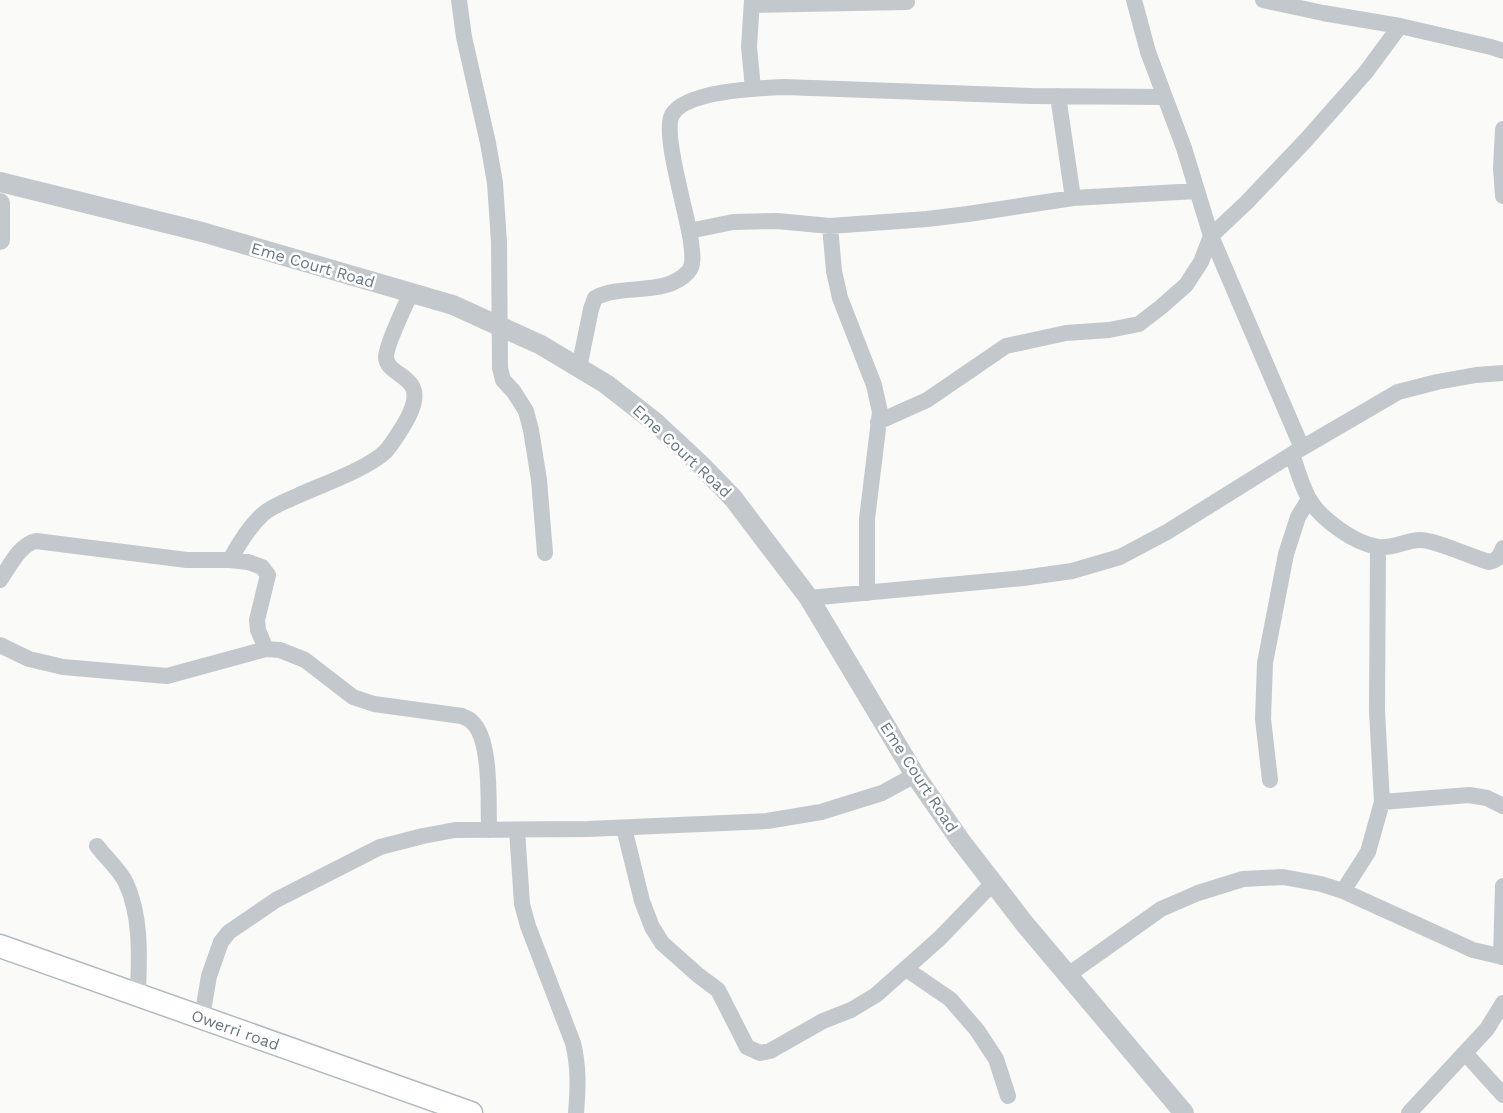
<svg xmlns="http://www.w3.org/2000/svg" width="1503" height="1113" font-family="'Work Sans',sans-serif">
  <style>
    .lines { fill: none; stroke-linecap: round; stroke-linejoin: round }
    .secondary-casing { stroke: #b3babf; stroke-width: 25 }
    .minor { stroke: #c3c8cc; stroke-width: 16 }
    .tertiary { stroke: #c3c8cc; stroke-width: 20 }
    .secondary { stroke: #fff; stroke-width: 22 }
    .labels { text-anchor: middle; dominant-baseline: central; stroke-width: 5; stroke-linejoin: round; paint-order: stroke }
    .street-label { font-size: 16px; fill: #657683; stroke: #fff }
  </style>
  <rect width="100%" height="100%" fill="#fafaf8"/>
  <g class="lines">
    <defs>
      <g id="secondary">
        <path id="s1" d="M0,946L471,1113"/>
      </g>
    </defs>
    <use href="#secondary" class="secondary-casing"/>
    <path class="minor" d="M459,0L464,37L488,143L495,183L499,242L500,368L503,380L514,392L526,411L531,430L539,480L545,553
      M752,0L749,47L753,88
      M1134,0L1148,52L1184,148L1211,236L1302,448
      M1263,0L1323,13L1400,26L1491,47L1503,51
      M752,5L907,2
      M1058,96L1073,198
      M1503,129L1501,168L1503,196
      M830,226L834,271L840,298L874,385L880,412L867,519V593
      M689,231L733,222L777,221L830,226L927,219L968,214L1073,198L1197,191
      M579,368L591,309L595,298C623,283 665,297 688,272C695,265 692,251 691,242C688,216 662,134 672,115C685,91 760,88 784,87L1032,96L1164,97
      M878,422L927,400L1006,346L1066,333L1109,330L1139,324L1161,307L1186,285L1201,262L1211,236L1247,202L1306,140L1366,72L1400,26
      M1292,454C1297,469 1301,483 1308,497C1320,519 1354,543 1378,547C1393,549 1406,540 1420,540C1436,540 1471,557 1489,562C1498,560 1500,556 1503,548
      M230,560C239,543 249,527 263,514C272,506 286,501 297,496C321,485 367,469 385,452C391,446 407,421 410,413C428,374 387,378 386,357C386,345 405,306 411,293
      M0,580C10,566 19,545 36,541L187,560H230L248,562L262,567L268,575L257,620L258,630L266,649
      M809,598L1023,578L1072,571L1120,557L1167,532L1302,448L1398,392L1437,382L1476,375L1503,373
      M0,645L29,659L63,667L167,676L266,649L280,650L305,660L353,697L374,704L462,716C465,718 470,719 472,722C492,739 488,805 489,830
      M1270,780L1263,719L1265,663L1286,554L1298,517L1309,499
      M1382,802L1469,795L1487,798L1503,806
      M624,828L642,901L652,927L662,943L698,975L718,990L747,1047L760,1053L770,1051L823,1021L851,1010L876,995L940,938L993,883
      M517,830L522,904L528,926L573,1043C579,1067 578,1089 576,1113
      M97,846C106,858 120,870 126,883C142,918 139,958 138,995
      M1343,891L1368,852L1382,802L1377,711L1378,547
      M1501,957L1503,886
      M906,969L950,999L977,1030L996,1059L1008,1096
      M1068,975L1161,909L1198,893L1243,879L1283,877L1321,884L1343,891L1473,950L1503,957
      M202,1017L209,976L221,942L229,932L276,900L380,847L423,836L455,830L588,829L767,821L821,812L882,793L915,775
      M1466,1054L1503,1095
      M1409,1113L1487,1029L1503,1003"/>
    <path class="tertiary" d="M0,182L202,232L453,305L541,345L606,384L656,423L701,465L733,498L761,535L809,598L915,775L960,840L1024,923L1184,1113
      M0,203V240"/>
    <use href="#secondary" class="secondary"/>
  </g>
  <g class="labels">
    <g class="street-label">
      <text transform="translate(313 265) rotate(16)">Eme Court Road</text>
      <text transform="translate(682 451) rotate(43)">Eme Court Road</text>
      <text transform="translate(919 777) rotate(57)">Eme Court Road</text>
      <text stroke="none"><textPath href="#s1" startOffset="250">Owerri road</textPath></text>
    </g>
  </g>
</svg>
